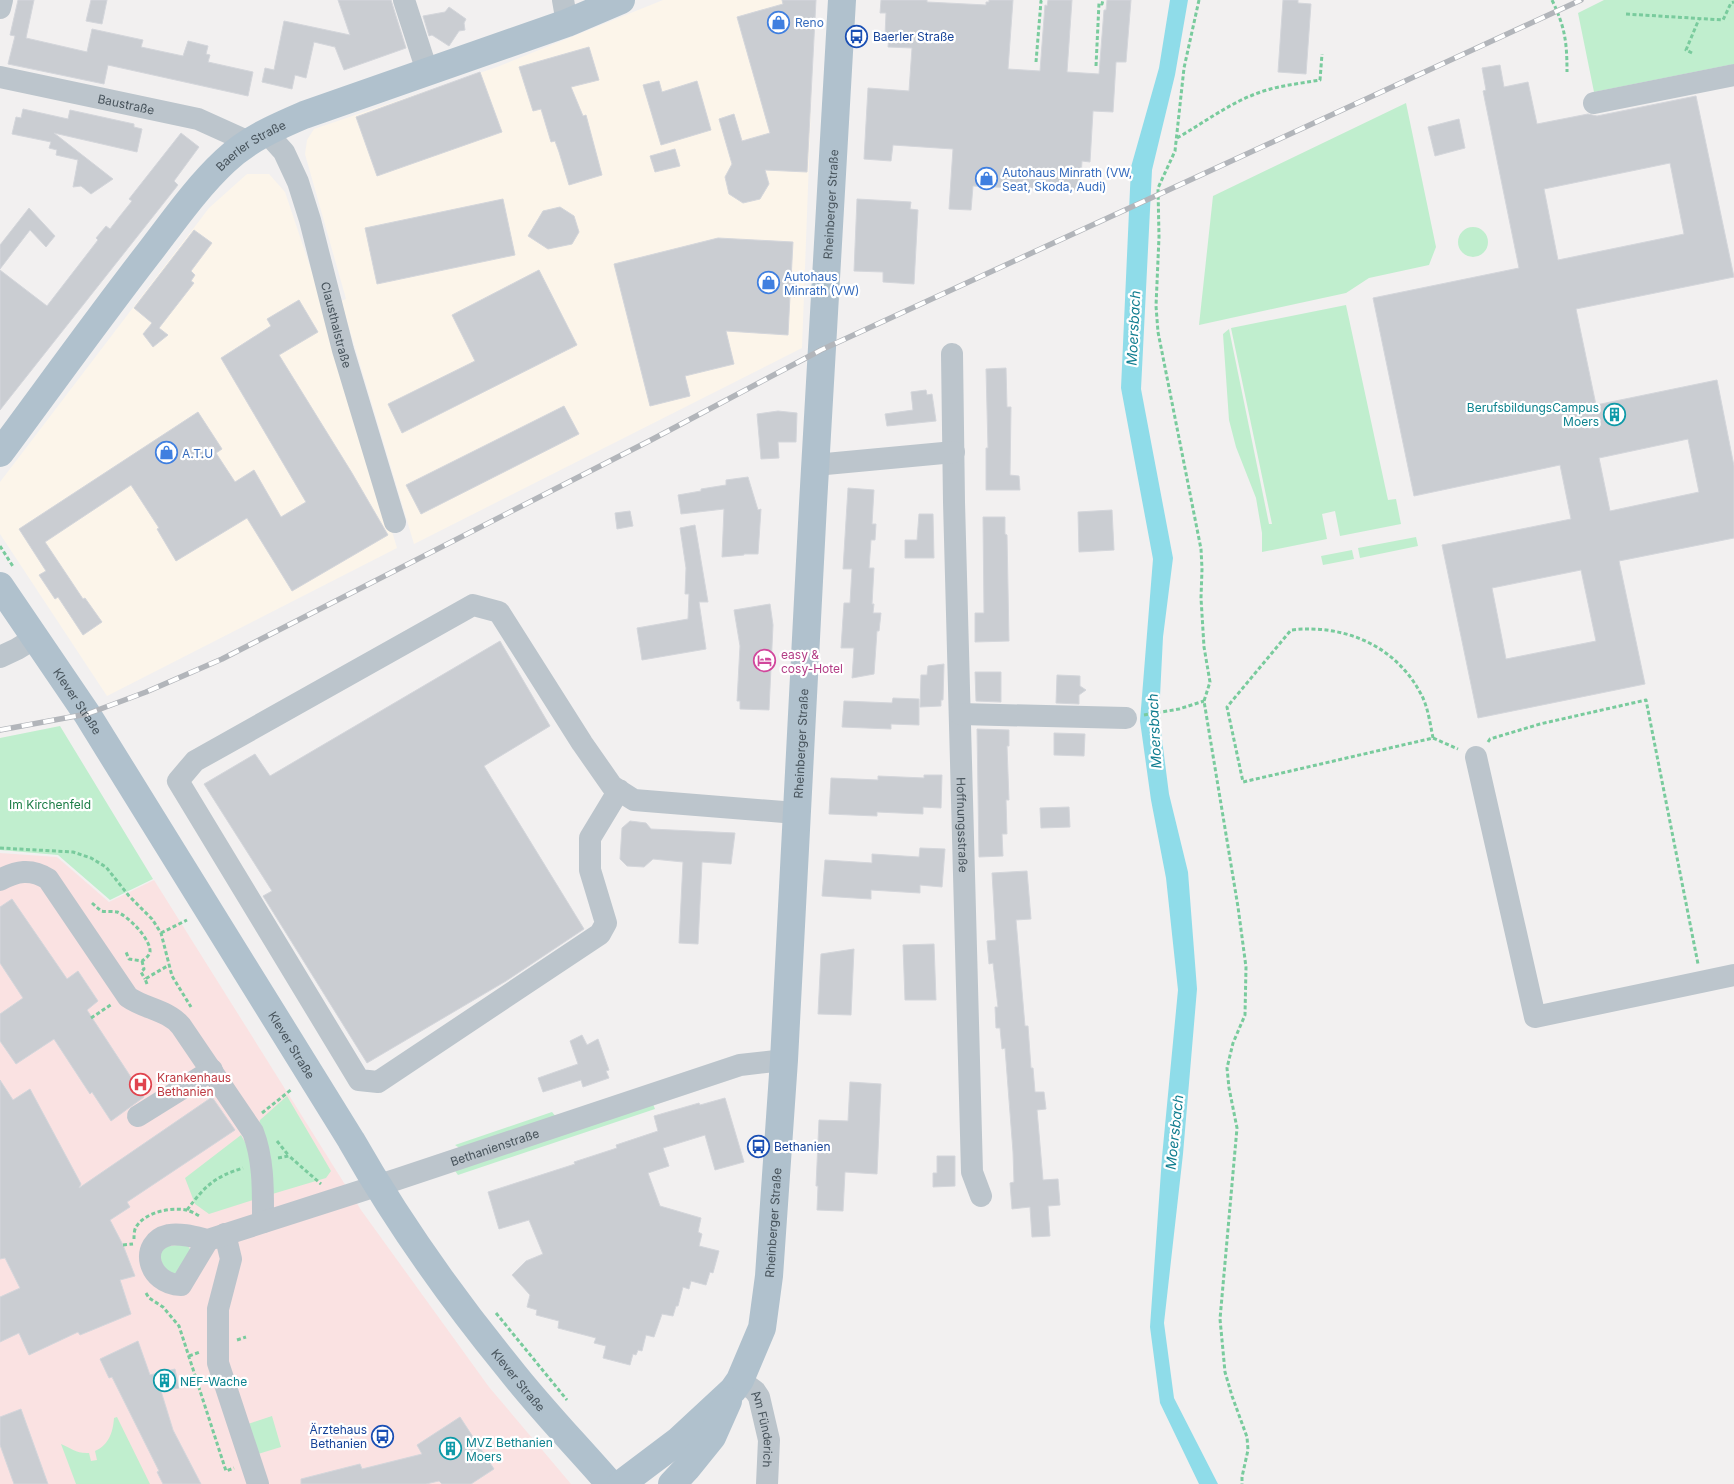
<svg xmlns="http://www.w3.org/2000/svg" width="1734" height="1484" font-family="Inter,sans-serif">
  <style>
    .commercial { fill: #fcf5ea }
    .medical { fill: #fae2e2 }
    .green { fill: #c0eece }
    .water { fill: #8fdce9 }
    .building { fill: #cacdd2; stroke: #d4d6db; fill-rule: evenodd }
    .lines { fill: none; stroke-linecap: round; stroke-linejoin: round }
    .path { stroke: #79cb9d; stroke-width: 3; stroke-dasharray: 4 2.5; stroke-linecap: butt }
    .minor { stroke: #bcc5cc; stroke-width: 22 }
    .major { stroke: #b0c1cd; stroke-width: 28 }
    .rail-casing { stroke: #b2b5ba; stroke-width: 5.5 }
    .rail { stroke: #fff; stroke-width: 4; stroke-dasharray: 11; stroke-linecap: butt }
    .labels { text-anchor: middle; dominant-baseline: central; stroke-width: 4.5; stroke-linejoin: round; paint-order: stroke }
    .shop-label { font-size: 12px; fill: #366cbe; stroke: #fff; text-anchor: start }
    .transit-label { font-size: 12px; fill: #164399; stroke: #fff; text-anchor: start }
    .street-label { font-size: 12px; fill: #48545c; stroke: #fff }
    .culture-label { font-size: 12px; fill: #0d838f; stroke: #fff; text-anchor: start }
    .hotel-label { font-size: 12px; fill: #b23c85; stroke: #fff; text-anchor: start }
    .park-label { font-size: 12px; fill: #1b7c45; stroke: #fff }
    .health-label { font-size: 12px; fill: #be3a42; stroke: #fff; text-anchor: start }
    .water-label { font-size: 14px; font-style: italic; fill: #117e90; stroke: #fff }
  </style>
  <rect width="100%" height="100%" fill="#f2f0f0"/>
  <path class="commercial" d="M663,0H815L802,348L414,544L341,301L346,299L305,154L307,140L314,129L497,67Z
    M247,174H269L285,192L329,323L397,548L107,696L0,534V482L209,208Z"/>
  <path class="medical" d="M0,853L57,857L109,902L154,880L361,1210L489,1387L571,1484H0Z"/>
  <path class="green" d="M1604,0H1734V64L1594,92L1578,13Z
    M1406,103L1436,247L1429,265L1369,278L1346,293L1199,325L1213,196Z
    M1458 242a15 15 0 1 1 30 0a15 15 0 1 1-30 0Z
    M1346,305L1388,500L1396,499L1401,524L1340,536L1335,511L1322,514L1327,539L1262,552V533L1256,498L1236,447L1229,420L1223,334L1229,329L1269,524H1272L1231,328Z
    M1416,537L1418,546L1360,558L1358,548Z
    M1352,550L1354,559L1323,565L1321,556Z
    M60,726L153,879L110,900L58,855L0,850V738Z
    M287,1096L331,1171L326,1178L269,1195L259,1124L260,1120Z
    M653,1104L655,1109L458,1175L453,1168Z
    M552,1112L557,1118L461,1149L455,1145Z
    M241,1135L250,1151L253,1200L209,1214L195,1204L185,1178Z
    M187,1244L191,1251L179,1274L165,1272L158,1250L160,1247Z
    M272,1416L281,1447L258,1454L248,1424Z
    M117,1417L150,1484H76L61,1444C71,1448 77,1454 89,1453L91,1461L97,1460L95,1451C109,1445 113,1432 114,1418Z"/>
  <path class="water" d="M1170,0H1188L1175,75L1152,170L1141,389L1173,558L1163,637L1159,716L1169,794L1188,872L1197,989L1183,1154L1164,1323L1174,1398L1218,1484H1199L1160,1403L1150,1327L1162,1157L1178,990L1166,878L1151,800L1140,721L1153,559L1121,388L1131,167L1159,68Z"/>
  <path class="building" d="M18,0H34L26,38L87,52L92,29L143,40L141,47L183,56L188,41L208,46L206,54L210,55L208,62L253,72L248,96L108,65L104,84L8,64L15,36L10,35Z
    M91,0H107L102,24L86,21Z
    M338,0H391L406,48L344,70L335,47L314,42L306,78L295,75L292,89L262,82L265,68L274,70L284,21L350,35Z
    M782,0H816L807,172L765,170L769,184L760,199L743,203L729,194L725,177L732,164L719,119L734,114L742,141L770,133L737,17L783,4Z
    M881,0H927V2L986,5V2H989V0H1013L1008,69L1040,71L1045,5L1047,6L1048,0H1072L1067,72L1099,74L1104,10H1106L1107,0H1131L1126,62H1116L1113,112L1093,111L1090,162L1082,161L1080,191L973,186L971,210L949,209L953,149L893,145L891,161L864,159L868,88L909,91L912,48L888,47L889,36H885L886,13H880Z
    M1283,0H1298V3L1311,4L1306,74L1278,72Z
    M449,7L466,19L464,23L465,30L459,31L449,46L432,35L429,36L423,16L445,12Z
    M589,47L599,80L571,87L583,116L586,115L602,175L569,185L559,152L555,141L551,142L541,109L533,111L519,67Z
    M1500,65L1504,87L1528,82L1537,124L1588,114L1597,116L1696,96L1734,277L1576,309L1596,405L1717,380L1734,466V538L1619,561L1645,684L1478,718L1442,545L1571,519L1560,465L1414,496L1373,298L1519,268L1483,91L1486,90L1482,68ZM1670,163L1684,234L1558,260L1544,189ZM1688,439L1699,492L1610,511L1599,458ZM1581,570L1596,641L1506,659L1492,588Z
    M480,72L502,132L377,176L356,117Z
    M659,81L662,92L697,81L711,130L661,145L643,85Z
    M23,109L68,119L70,110L134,124V127L142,129L137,152L54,133L113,179L91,194L81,186L73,187L78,160L56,155L57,150L49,148L51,142L12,134L16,117L21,118Z
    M1459,119L1465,148L1435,156L1428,127Z
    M181,133L199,147L174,181L178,185L0,410V270L47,306L98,240L96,238L106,226L110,229L120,216L132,201L129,199Z
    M675,149L680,166L655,172L650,156Z
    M503,199L515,255L377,284L365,228Z
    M857,199L911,202L910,209L918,210L914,284L883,282V272L854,271Z
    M560,207L574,216L579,232L572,244L548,249L528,236L543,211Z
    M29,208L55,236L46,247L30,230L0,269V245Z
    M194,230L212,243L191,271L195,275L191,281L194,283L159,328L168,335L153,347L143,334L152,323L134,308Z
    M718,238L793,242L791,280L795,281V297L790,296L788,335L726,331L734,364L685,376L690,396L650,406L614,264Z
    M539,270L577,345L402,433L388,404L475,361L452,315Z
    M299,300L318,332L279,355L352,473L388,535L292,591L247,518L176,561L157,529L159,528L131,485L45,542L83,599L85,598L102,622L83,635L58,597L55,599L39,575L46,571L19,529L198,412L222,449L216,453L235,482L254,470L281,517L306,502L221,358L271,326L267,319Z
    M1006,368L1007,407H1011L1010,475L1019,476L1020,490H986V448H988L986,369Z
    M926,390L927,395L932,394L936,421L887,426L885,414L913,410L911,392Z
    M564,406L579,434L421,514L406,485Z
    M778,411L797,413L796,442H778L779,458L761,459L757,414Z
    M748,477L758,510L761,509L758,554H744V555L722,557L724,509L681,514L678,495L701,491V489L726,485V480Z
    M848,488L874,490L872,524H876L875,540H871L869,568H874L872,604H874L873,613H881L879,631H877L874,674L852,678L854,648H841L844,603H850L852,569H843Z
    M1112,510L1114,550L1079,552L1078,512Z
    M630,511L633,526L617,529L615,513Z
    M919,514H933L934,558H905V540H917Z
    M983,517H1005V534L1007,535L1009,641L975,642V613H984Z
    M695,525L708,602H699L706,649L642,660L637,628L688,619L689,594H685L686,568L680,528Z
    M770,604L773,625L769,710L740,709V701H737L740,646L734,610Z
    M500,641L550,726L484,766L584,929L506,981L367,1063L263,896L272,891L204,784L255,754L270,776Z
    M944,664L943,700H941V706L920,707L921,675H927L928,666Z
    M975,672H1001V702L976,701Z
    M1057,675L1080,676V686L1086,690L1079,695V704L1056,703Z
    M893,698L919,699V725L891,724V729L842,727L844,701L892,703Z
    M977,729L1009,730V746H1007L1009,800H1006L1007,834H1002L1003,856L979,857Z
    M1054,733L1085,734L1084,756L1054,755Z
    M924,775H942L941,808L923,807V814L877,812V816L829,814L831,778L878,780V776L924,778Z
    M1069,807L1070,827L1041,828L1040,808Z
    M630,821L646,823L651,829L735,833L731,864L702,862L698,944L679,943L683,862L653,859L644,867L627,866L620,859L622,828Z
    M920,848L945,849L942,887L920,885V893L871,890V899L822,896L825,860L872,863V854L919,857Z
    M1027,871L1031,919L1016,920L1025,1026H1028L1031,1068H1033L1035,1092H1044L1046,1109L1037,1110L1043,1180L1058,1179L1060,1205L1048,1206L1050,1236L1032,1237L1030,1207L1012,1209L1010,1183L1014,1182L1013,1152L1005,1048L1002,1049L1000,1028H996L995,1007H998L993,963L989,964L987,941L996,940L992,873Z
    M12,899L67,979L78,971L98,1001L87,1010L144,1097L111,1121L92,1092L90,1094L54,1039L16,1064L0,1041V1014L23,998L0,963V907Z
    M934,944L936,1000H905L903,945Z
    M854,949L851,1015L818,1014L821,954Z
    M582,1035L587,1045L598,1039L609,1070L606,1071L609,1078L583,1087L581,1080L543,1092L538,1078L578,1064L570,1041Z
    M0,1080L13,1100L30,1089L81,1184L79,1188L212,1097L235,1130L127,1202L130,1207L110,1220L123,1245L135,1276L120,1280L131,1314L80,1335L78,1332L29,1355L19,1333L0,1342V1297L20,1288L5,1258L0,1259Z
    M850,1082L881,1084L877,1174L845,1172L843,1211L817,1210L818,1186H816L819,1120L848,1121Z
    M725,1098L744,1162L715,1170L705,1135L663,1148L669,1166L648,1173L660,1206L701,1218L698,1232L702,1234L699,1246L719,1251L713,1273L710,1272L706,1285L691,1281L689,1289L683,1287L678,1306H676L673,1316L662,1314L654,1337L646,1335L642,1351L638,1350L636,1355L633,1354L630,1365L603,1358L606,1346L594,1343L596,1338L558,1328L559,1321L536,1315L537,1310L527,1307L530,1295L512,1275L526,1261L543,1254L529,1220L499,1229L488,1192L575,1164L574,1162L617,1148L616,1145L658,1131L654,1116L699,1103L700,1105Z
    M937,1156H955V1186L933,1187V1173H937Z
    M138,1341L150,1375L175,1369L179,1388L161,1391L173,1430L201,1484H163L157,1472L159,1471L112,1377L109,1378L100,1359Z
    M21,1409L48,1484H14L0,1445V1417Z
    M460,1417L494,1469L471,1484H442L439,1481L426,1484H301V1479L360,1464L362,1469L422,1454L417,1445Z"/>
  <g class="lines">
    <path class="path" d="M1199,0L1184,68L1175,151L1158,188L1159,237L1156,306L1158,332L1201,549L1202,569L1201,598L1204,647L1210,682L1204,701L1238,907L1246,967L1245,1015L1233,1043L1227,1068L1229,1088L1237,1128L1220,1319L1225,1372L1232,1396L1247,1437L1248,1450L1242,1477V1484
      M1552,0C1565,27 1567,42 1567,72
      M1626,14L1723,20L1731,3L1734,2
      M1692,53L1686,50L1699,19
      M1036,62L1041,1L1043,0
      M1096,66L1099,3L1102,4L1103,0
      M1177,138C1207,121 1233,100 1267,90C1284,85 1303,83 1320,80L1322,54
      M0,546L14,568
      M1144,715L1179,709L1204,701
      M1433,738C1430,723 1428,707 1421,694C1395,645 1344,624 1291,630L1227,707L1243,782L1433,738L1458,749
      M1488,742L1490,739L1540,724L1646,700L1698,964
      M0,848L73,852L91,858L106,867L129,896L152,919L161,933L172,976L191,1007
      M92,903L101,911C106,912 112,911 117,912C128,916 151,939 150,952C149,956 145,959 142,961L129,959L126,952
      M161,933L187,920
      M142,961L144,969L141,972L145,979
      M147,984L145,979L169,965
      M91,1018L112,1004
      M262,1113L292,1089
      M277,1141L289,1156
      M278,1158L289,1156L321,1184
      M187,1210C205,1186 214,1177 243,1168
      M134,1239C134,1236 134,1230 136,1227C145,1212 171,1207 186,1210C191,1211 196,1214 201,1217
      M123,1245L133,1244
      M146,1293L149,1298L163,1307L179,1326L226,1471L234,1468
      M496,1313L567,1400
      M237,1340L246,1337
      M189,1356L200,1352"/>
    <g class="minor">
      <path d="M404,0L427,71"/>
      <path d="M563,0L567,23"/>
      <path d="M0,8L2,0"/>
      <path id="s1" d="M0,77L198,119L249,142"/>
      <path d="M1594,103L1734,75"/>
      <path id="s2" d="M266,132L284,152L298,182L310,220L343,350L395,522"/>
      <path id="s3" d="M952,354L954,502L972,1172L981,1196"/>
      <path d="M815,465L954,452"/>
      <path d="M0,657L17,649L35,638"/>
      <path d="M960,714L1126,718"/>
      <path d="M1476,757L1535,1017L1734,975"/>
      <path d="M619,790L590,838V870L606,923L600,934L378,1082L359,1080L178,781L195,761L473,605L499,612L582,743L612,786L634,800L796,813"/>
      <path d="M0,880C16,871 31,868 48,879L128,997C145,1009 168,1010 181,1026L253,1132C264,1160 263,1192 263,1222"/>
      <path d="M138,1116L212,1070"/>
      <path d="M225,1234L231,1259L218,1309V1363L258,1484"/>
      <path id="s4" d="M208,1240L181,1285C147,1284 138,1242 169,1235C181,1233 195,1237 208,1240L398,1179L740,1065L784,1060"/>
      <path id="s5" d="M740,1380L755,1391L759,1397L769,1440L767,1484"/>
    </g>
    <g class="major">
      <path id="s6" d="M0,453C49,387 97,320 148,254C172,223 196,188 225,161C248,139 276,127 304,115L567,23L621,0"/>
      <path id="s7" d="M0,586L87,714L351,1140C397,1221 450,1296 508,1367C540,1408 576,1445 610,1484"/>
      <path id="s8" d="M621,1484L678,1441L733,1390L740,1380L762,1328L769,1276L784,1060L813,504L842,0"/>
      <path d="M672,1484L687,1468L712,1437L728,1401"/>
    </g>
    <defs>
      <path id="rail" d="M0,730L87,714L146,692L222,659L651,440L821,350L1581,0"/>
    </defs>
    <use href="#rail" class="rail-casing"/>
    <use href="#rail" class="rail"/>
  </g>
  <defs>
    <symbol id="shop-ring" viewBox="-11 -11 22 22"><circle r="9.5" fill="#fff" stroke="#3f7fe0" stroke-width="1.5"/><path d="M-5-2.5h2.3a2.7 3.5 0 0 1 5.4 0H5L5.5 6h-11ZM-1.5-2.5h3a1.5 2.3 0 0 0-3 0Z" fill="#3f7fe0"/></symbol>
    <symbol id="bus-ring" viewBox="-11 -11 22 22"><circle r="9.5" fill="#fff" stroke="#1a4fb4" stroke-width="1.5"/><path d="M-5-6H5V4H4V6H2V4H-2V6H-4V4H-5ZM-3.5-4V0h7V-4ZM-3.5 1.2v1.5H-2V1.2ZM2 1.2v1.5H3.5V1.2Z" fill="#1a4fb4"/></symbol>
    <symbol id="building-ring" viewBox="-11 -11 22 22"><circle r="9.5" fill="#fff" stroke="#0f9aa8" stroke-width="1.5"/><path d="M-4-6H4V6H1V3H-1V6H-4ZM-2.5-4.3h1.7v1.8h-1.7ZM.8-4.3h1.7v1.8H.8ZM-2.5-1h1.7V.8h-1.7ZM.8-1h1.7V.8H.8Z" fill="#0f9aa8"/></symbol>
    <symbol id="hotel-ring" viewBox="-11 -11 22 22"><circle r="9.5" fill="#fff" stroke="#d1479c" stroke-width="1.5"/><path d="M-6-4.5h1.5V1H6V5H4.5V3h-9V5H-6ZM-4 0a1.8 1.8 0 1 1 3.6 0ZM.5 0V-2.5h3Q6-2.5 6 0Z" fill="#d1479c"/></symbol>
    <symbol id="hospital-ring" viewBox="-11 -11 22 22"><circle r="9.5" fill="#fff" stroke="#e0444e" stroke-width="1.5"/><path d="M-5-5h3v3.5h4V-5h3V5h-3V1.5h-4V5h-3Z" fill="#e0444e"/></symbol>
  </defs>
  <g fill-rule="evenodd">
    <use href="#shop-ring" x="766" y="10" width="25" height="25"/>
    <use href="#bus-ring" x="844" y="24" width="25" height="25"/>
    <use href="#shop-ring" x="974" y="166" width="25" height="25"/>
    <use href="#shop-ring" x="756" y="270" width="25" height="25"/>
    <use href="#building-ring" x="1602" y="402" width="25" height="25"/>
    <use href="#shop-ring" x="154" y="440" width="25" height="25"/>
    <use href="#hotel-ring" x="752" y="648" width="25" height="25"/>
    <use href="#hospital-ring" x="128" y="1072" width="25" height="25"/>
    <use href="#bus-ring" x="746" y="1134" width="25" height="25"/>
    <use href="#building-ring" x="152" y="1368" width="25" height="25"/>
    <use href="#bus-ring" x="370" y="1424" width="25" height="25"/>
    <use href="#building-ring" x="438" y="1436" width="25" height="25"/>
  </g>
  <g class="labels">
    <g class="shop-label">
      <text x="795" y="22">Reno</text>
      <text x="1002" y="172">Autohaus Minrath (VW,<tspan x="1002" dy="14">Seat, Skoda, Audi)</tspan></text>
      <text x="784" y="276">Autohaus<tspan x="784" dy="14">Minrath (VW)</tspan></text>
      <text x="182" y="453">A.T.U</text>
    </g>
    <g class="transit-label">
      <text x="873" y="36">Baerler Straße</text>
      <text x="774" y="1146">Bethanien</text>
      <text x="367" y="1429" text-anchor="end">Ärztehaus<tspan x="367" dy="14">Bethanien</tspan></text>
    </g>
    <g class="street-label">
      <text stroke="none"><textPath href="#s1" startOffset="129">Baustraße</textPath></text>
      <text stroke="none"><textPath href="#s6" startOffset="399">Baerler Straße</textPath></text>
      <text stroke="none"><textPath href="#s8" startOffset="1341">Rheinberger Straße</textPath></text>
      <text stroke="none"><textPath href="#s2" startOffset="208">Clausthalstraße</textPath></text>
      <text stroke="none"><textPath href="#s7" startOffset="139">Klever Straße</textPath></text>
      <text stroke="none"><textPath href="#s8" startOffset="801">Rheinberger Straße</textPath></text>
      <text stroke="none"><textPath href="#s3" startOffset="471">Hoffnungsstraße</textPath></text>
      <text stroke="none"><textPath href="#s7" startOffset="544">Klever Straße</textPath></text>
      <text stroke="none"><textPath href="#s4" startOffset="471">Bethanienstraße</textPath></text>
      <text stroke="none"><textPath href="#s8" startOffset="321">Rheinberger Straße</textPath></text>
      <text stroke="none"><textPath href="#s7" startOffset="949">Klever Straße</textPath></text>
      <text stroke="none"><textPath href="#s5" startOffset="58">Am Fünderich</textPath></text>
    </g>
    <g class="culture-label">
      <text x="1599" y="407" text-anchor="end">BerufsbildungsCampus<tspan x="1599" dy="14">Moers</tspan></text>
      <text x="180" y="1381">NEF-Wache</text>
      <text x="466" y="1442">MVZ Bethanien<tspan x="466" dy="14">Moers</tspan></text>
    </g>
    <g class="hotel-label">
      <text x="781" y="654">easy &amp;<tspan x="781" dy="14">cosy-Hotel</tspan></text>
    </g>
    <g class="park-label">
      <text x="50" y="804">Im Kirchenfeld</text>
    </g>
    <g class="health-label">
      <text x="157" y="1077">Krankenhaus<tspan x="157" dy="14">Bethanien</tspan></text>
    </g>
    <g class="water-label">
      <text transform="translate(1133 328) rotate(-87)">Moersbach</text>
      <text transform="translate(1154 731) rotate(-93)">Moersbach</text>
      <text transform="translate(1174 1132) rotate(-84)">Moersbach</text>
    </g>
  </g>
</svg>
